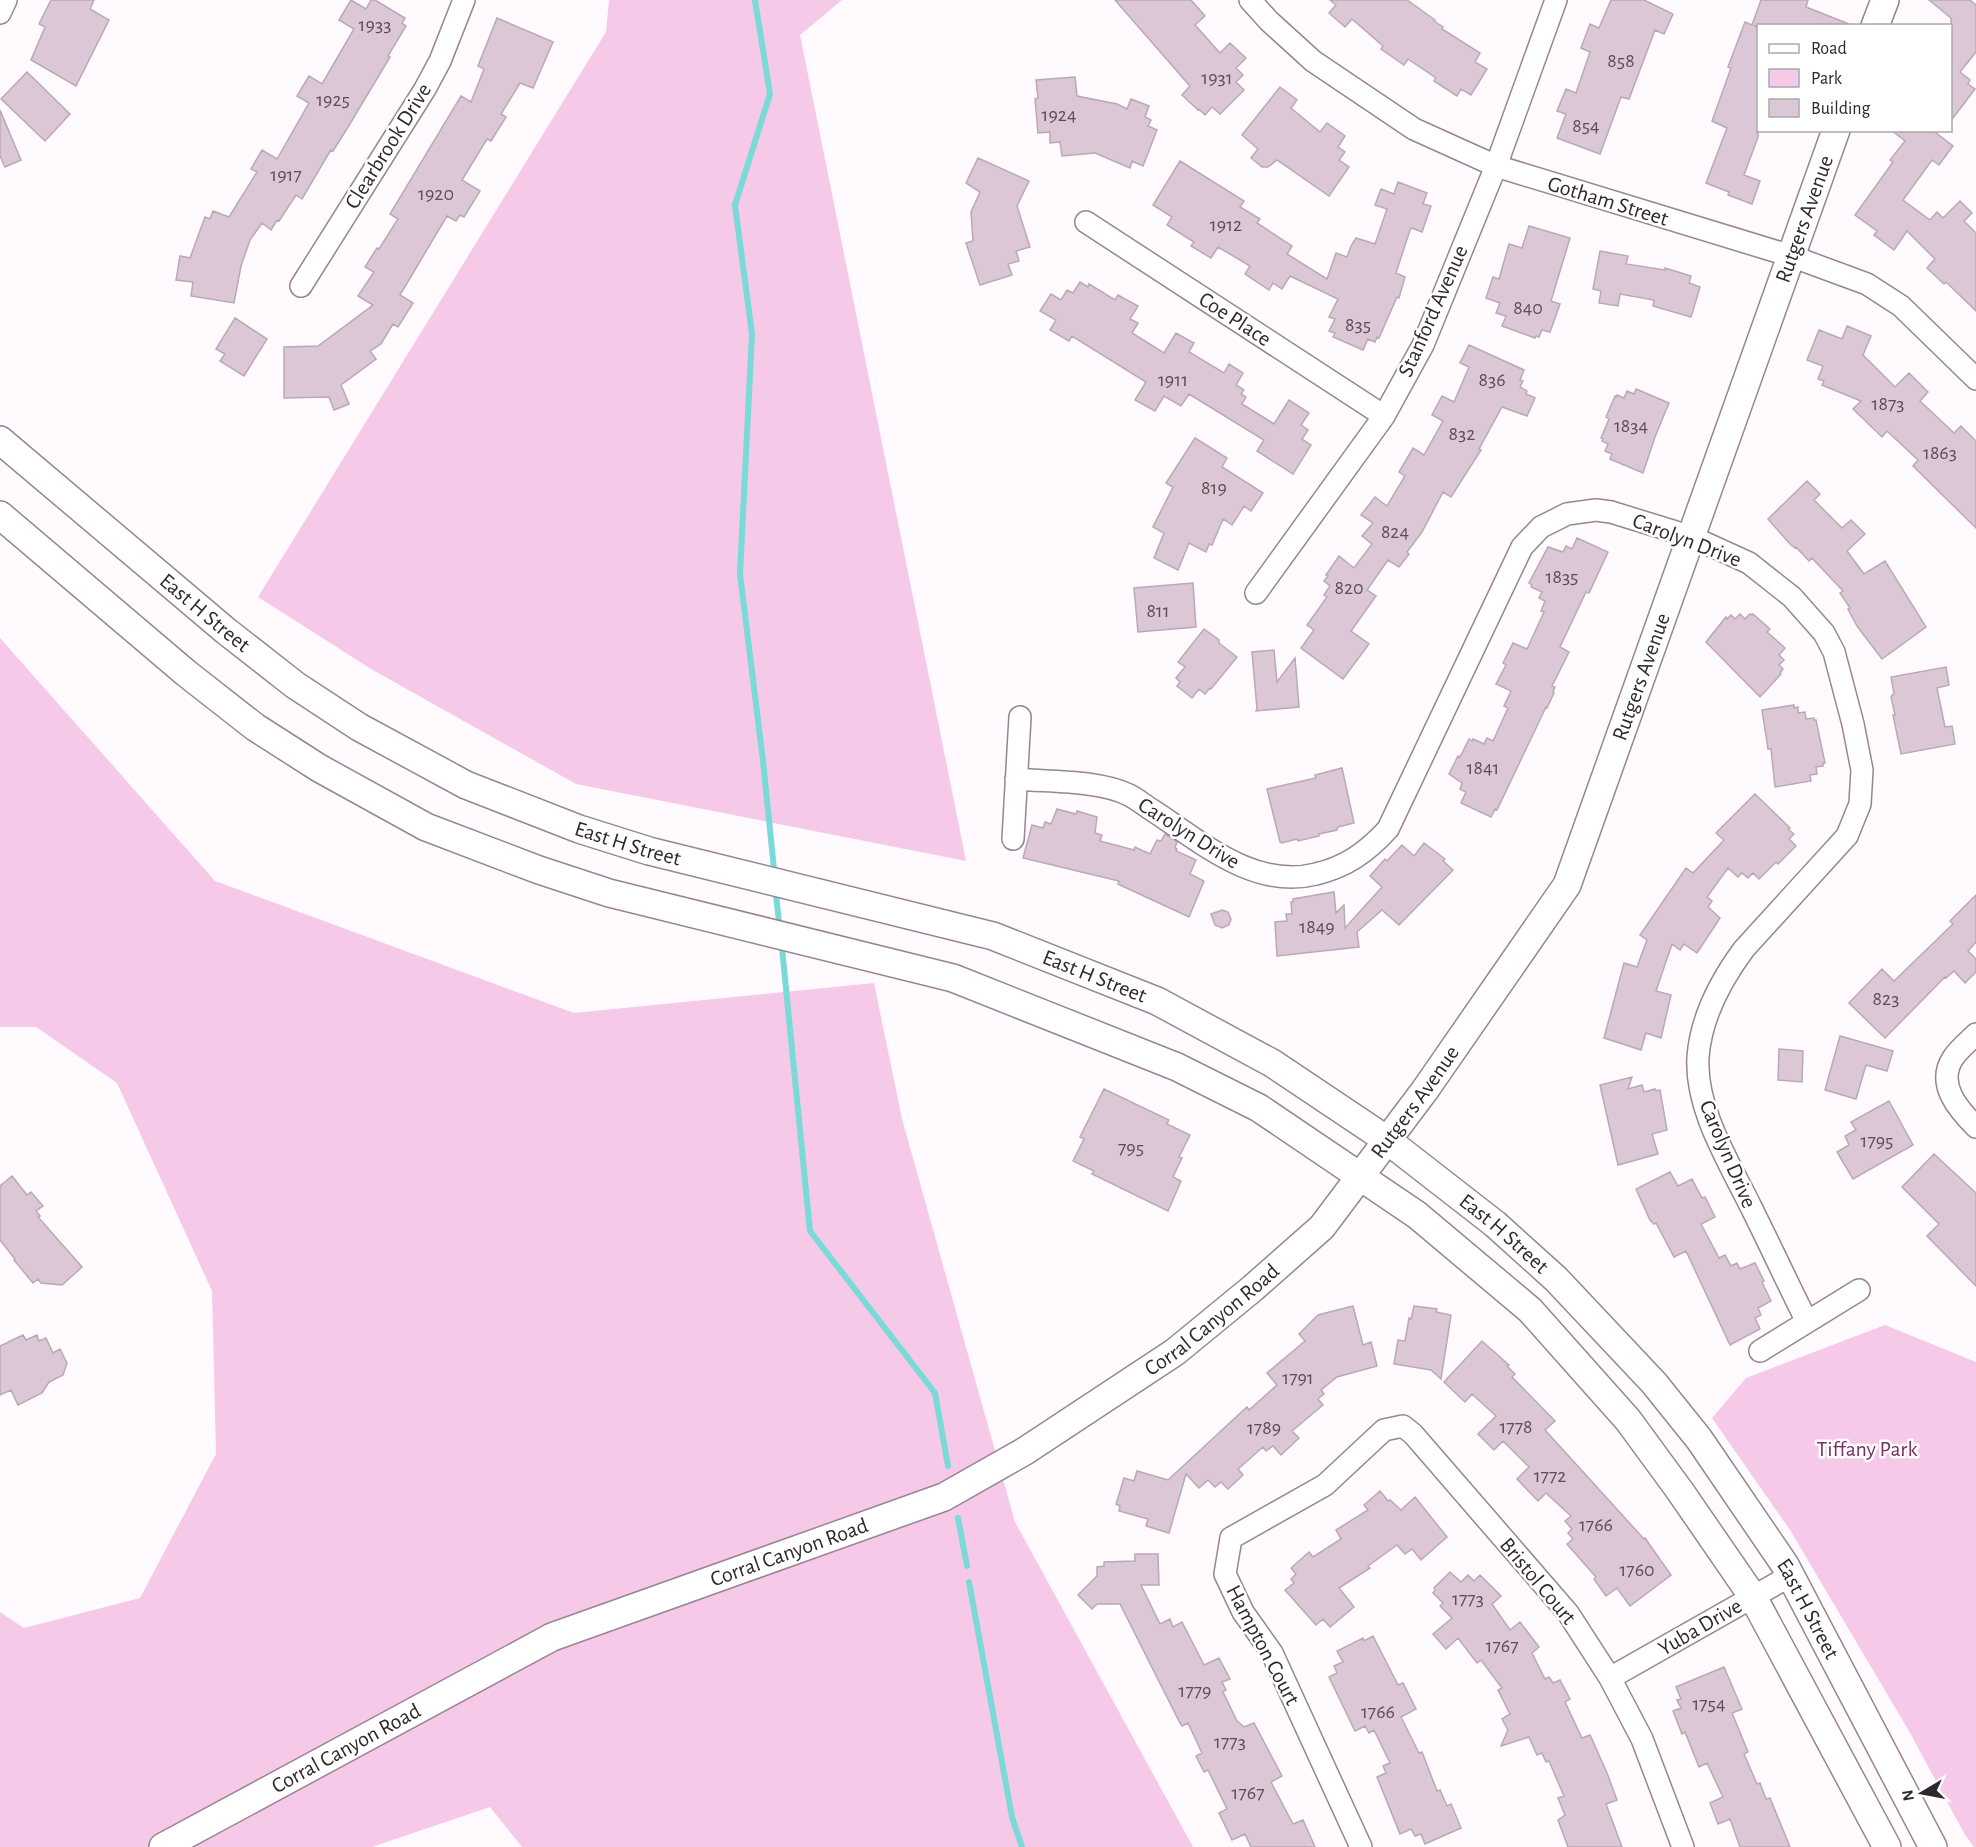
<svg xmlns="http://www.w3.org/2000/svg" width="1976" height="1847" font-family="'Alegreya Sans',sans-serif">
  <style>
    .green { fill: #f6c9e9 }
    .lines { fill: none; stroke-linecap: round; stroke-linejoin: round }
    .stream { stroke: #7adad8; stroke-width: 6 }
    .building { fill: #dcc7d6; stroke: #bba8b5; stroke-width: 1.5 }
    .minor-casing { stroke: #988592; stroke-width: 24 }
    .major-casing { stroke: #988592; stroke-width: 30 }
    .minor { stroke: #fff; stroke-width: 21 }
    .major { stroke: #fff; stroke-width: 27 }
    .labels { text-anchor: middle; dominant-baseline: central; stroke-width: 5; stroke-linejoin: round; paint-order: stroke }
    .number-label { font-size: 20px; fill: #5a4f56 }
    .street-label { font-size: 22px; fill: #2e272c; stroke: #fff }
    .park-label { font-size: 22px; fill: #773067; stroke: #fff }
  </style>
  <rect width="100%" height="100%" fill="#fefafd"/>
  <path class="green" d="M609,0H842L800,35L966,861L576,784L371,669L258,597L606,32Z
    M0,638L215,881L574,1013L874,983L902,1119L1015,1522L1193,1847H522L490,1807L372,1847H0V1612L24,1628L140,1598L216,1454L212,1291L117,1083L36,1027H0Z
    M1885,1325L1976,1362V1847H1974L1965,1835L1909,1731L1790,1530L1712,1418L1746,1378Z"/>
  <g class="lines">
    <path class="stream" d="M755,0L770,94L735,205L752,334L740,574L763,761L774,869
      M776,895L779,922
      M782,948L810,1231L935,1393L948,1466
      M958,1518L967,1566
      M969,1582L1012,1817L1022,1847"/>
  </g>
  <path class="building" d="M51,0H94L90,9L109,20L76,86L31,60L45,27L39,24Z
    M351,0L366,9L371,0H375L405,18L402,23L406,26L388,56L390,57L348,127L333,151L331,150L326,158L302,199L296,195L279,221L277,220L271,230L262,223L250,240L241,266L234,303L191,296L193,282L176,280L180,256L190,258L205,217L210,219L213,211L229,217L257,172L251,169L262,150L277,159L309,103L297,96L309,76L322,84L354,29L339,20Z
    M1115,0H1191L1205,16L1195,25L1220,53L1230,43L1246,58L1236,68L1243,75L1236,82L1244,90L1220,114L1212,107L1205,115L1199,109L1198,110L1182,95L1190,86Z
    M1330,0H1407L1435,20L1434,21L1443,27L1442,29L1480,53L1475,62L1487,69L1471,95L1461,89L1457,96L1434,81L1436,78L1408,59L1404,65L1381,49L1383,46L1352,19L1345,27L1329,13L1336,5Z
    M1611,0H1644L1673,14L1664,34L1655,30L1629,99L1621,97L1600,154L1557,138L1566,114L1557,111L1566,89L1576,93L1590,52L1581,48L1590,24L1599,28Z
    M1761,0H1808L1806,7L1849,24L1754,26L1758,27V137L1744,175L1760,181L1752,204L1728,195L1729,192L1706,183L1727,128L1712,121L1731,68L1728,67L1745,22L1752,25Z
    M1929,0H1970L1976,5V52L1960,72L1970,80L1968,84L1975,89L1950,122L1951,18Z
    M497,18L553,42L533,88L520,83L501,114L506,117L491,141L487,139L462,180L480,191L464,217L460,215L456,221L447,216L400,295L413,303L398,327L393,324L381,344L370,351L376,359L341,385L349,404L334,410L329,397L284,398V347L318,346L373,305L358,296L374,272L365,267L377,248L379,249L398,219L390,214L461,96L471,102L484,69L478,66Z
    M27,72L70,114L45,141L1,99Z
    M1075,77L1077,96L1117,104L1127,109L1131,99L1149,106L1145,117L1151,120L1148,126L1157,130L1143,166L1132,161L1130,168L1095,153L1062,156L1060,142L1050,143V132L1038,133L1035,99L1038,98L1036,80Z
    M1280,87L1297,100L1291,108L1320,132L1327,123L1345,136L1338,147L1345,152L1339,160L1349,167L1329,196L1277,160L1268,167H1262L1251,158L1258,149L1242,135Z
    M0,110L21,160L5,167L0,156Z
    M1891,130H1932L1953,146L1939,165L1932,160L1903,200L1930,220L1937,212L1943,218L1960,201L1972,213L1964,221L1976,233V311L1946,282L1944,284L1927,268L1935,259L1907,231L1894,250L1874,235L1877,231L1855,215L1893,162L1890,160L1905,141Z
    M978,158L1029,181L1017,206L1030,247L1016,251L1019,261L1008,264L1012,275L980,285L966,243L973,241L971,212L980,192L966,183Z
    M1180,161L1244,201L1240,207L1260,219L1257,223L1292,246L1287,254L1327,279L1336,253L1347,257L1351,246L1356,238L1375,244L1387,209L1375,205L1381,189L1394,194L1398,182L1427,193L1423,204L1431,206L1422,232L1412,228L1410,230L1396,273L1405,277L1399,298L1397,297L1379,338L1377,337L1375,342L1368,339L1363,350L1333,337L1335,333L1329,331L1335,319L1329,317L1338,299L1290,276L1282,289L1273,283L1269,290L1245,274L1250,266L1218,247L1211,258L1191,246L1194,242L1167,225L1172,217L1153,205Z
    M1529,226L1570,238L1551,301L1560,304L1550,332L1542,330L1539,337L1536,336L1535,338L1502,326L1506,316L1496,313L1500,303L1486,298L1493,277L1499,279L1509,244L1522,248Z
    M1600,251L1628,256L1626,264L1665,270V268L1691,276L1689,283L1700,287L1691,317L1653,306L1654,300L1620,294L1618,306L1599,303L1601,291L1593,289Z
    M1080,282L1088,287L1089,284L1115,300L1118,295L1138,306L1130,319L1138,323L1132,333L1164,353L1176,333L1194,343L1189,352L1224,373L1229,364L1243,373L1236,385L1244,390L1241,394L1246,397L1242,404L1274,424L1289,400L1309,413L1301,425L1308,430L1302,439L1311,445L1293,474L1257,451L1264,440L1189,394L1181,406L1164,396L1155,411L1135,400L1146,382L1072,336L1069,341L1050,330L1056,320L1040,311L1051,294L1061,300L1067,290L1073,293Z
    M235,318L267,339L244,376L220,361L225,354L216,349Z
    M1847,326L1871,336L1863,355L1895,387L1909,373L1928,392L1920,401L1954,433L1961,426L1976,441V528L1913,466L1918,460L1887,431L1882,437L1853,409L1861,401L1822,385L1824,381L1818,379L1823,366L1807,360L1819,330L1842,339Z
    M1469,345L1524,370L1520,380L1523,381L1520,387L1527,391L1526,394L1535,398L1527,416L1502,407L1479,449L1481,450L1451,497L1443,492L1422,532L1407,552L1409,554L1399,567L1388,560L1367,590L1376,596L1351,631L1369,644L1343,679L1301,648L1314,630L1307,625L1327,597L1324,595L1330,586L1324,581L1328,576L1326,575L1339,556L1354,568L1372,544L1362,536L1373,523L1361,515L1375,497L1387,506L1405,476L1399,472L1413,448L1424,455L1443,421L1432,415L1442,396L1454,402L1469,367L1460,363Z
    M1636,389L1669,403L1655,437L1643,473L1610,459L1612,454L1605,451L1608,444L1602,441L1603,439L1601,438L1609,419L1606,417L1615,396L1616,397L1617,395L1624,398L1627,391L1634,394Z
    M1195,438L1227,458L1222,467L1263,493L1251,511L1244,506L1232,525L1223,519L1212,545L1209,544L1206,552L1189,543L1178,570L1154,558L1164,533L1153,527L1173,487L1166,483Z
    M1807,481L1820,494L1814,500L1842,528L1851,520L1865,534L1847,551L1864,574L1885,561L1926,627L1882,659L1857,626L1848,609L1850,608L1840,593L1843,591L1812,558L1809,561L1796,547L1795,548L1790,544L1768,519Z
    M1577,538L1608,552L1589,593L1586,592L1560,647L1569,652L1552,686L1555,687L1553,692L1554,693L1547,708L1546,707L1497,810L1495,809L1491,817L1461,803L1466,792L1460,789L1462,783L1449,774L1458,756L1460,757L1469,739L1472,741L1473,739L1484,744L1487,738L1493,741L1508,708L1504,706L1511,691L1496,684L1506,665L1503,663L1513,643L1527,649L1544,612L1541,611L1545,601L1539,598L1542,592L1531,587L1532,585L1529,583L1548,547L1563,552L1566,546L1572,549Z
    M1193,583L1196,627L1138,632L1134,588Z
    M1740,614L1745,619L1750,614L1752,615L1753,614L1770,629L1767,632L1785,648L1779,655L1784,660L1779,665L1783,669L1780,673L1781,674L1760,697L1706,642L1726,617L1727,619L1731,615L1735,619Z
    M1204,629L1219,640V643L1237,657L1211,689L1210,688L1205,694L1199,689L1192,698L1177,686L1180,682L1176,678L1185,667L1178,662Z
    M1274,650L1277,682L1295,658L1299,707L1256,711L1257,709L1252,652Z
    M1946,667L1949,685L1937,688L1945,727L1952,726L1955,744L1901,754L1893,715H1895L1891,697L1894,693L1891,677Z
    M1794,705V708L1798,707V713L1805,712L1806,719L1814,718V720H1816L1825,763H1823V766L1816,767L1817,774L1810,775L1811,781L1775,787L1771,749H1768L1762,710Z
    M1342,768L1354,823L1338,827L1337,830L1319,834V836L1298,841L1297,839L1282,843L1280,842L1267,789L1316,778L1315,775Z
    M1755,794L1790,828L1788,829L1794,834L1789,839L1796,846L1778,864L1776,862L1759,879L1753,873L1748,878L1742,873L1738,877L1728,868L1707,897L1712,901L1708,907L1720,918L1697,953L1684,944L1680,950L1672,944L1656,991L1671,995L1661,1038L1646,1033L1641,1050L1604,1038L1624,963L1637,967L1647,940L1640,935L1686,868L1693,873L1724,840L1716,833Z
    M1057,809L1076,814L1077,811L1097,817L1095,833L1102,835L1100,841L1134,850L1135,847L1150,854L1157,840L1161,841L1165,834L1177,842L1175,848L1177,849L1176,851L1196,860L1190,874L1204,881L1189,917L1118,884L1119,881L1023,858L1032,825L1043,828L1045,822L1051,824Z
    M1424,843L1445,859L1443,861L1453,870L1399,925L1382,910L1357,932L1359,947L1277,956L1275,922L1287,921L1286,914H1292L1291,902H1293V899L1334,892L1336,913L1344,905L1345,928L1382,887L1370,876L1385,859L1387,861L1402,845L1414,856Z
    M1976,895V942L1968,951L1976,959V972L1965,983L1954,971L1946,978L1945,977L1885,1038L1849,1003L1882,969L1894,981L1953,924L1950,921Z
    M1222,910L1228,912L1231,919L1229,925L1222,928L1215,925L1211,914Z
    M1840,1036L1893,1051L1887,1071L1866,1065L1856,1099L1825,1090Z
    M1779,1049L1803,1051L1802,1082L1778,1080Z
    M1632,1077L1628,1089L1642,1085L1644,1092L1655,1089L1656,1091L1660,1090L1667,1130L1652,1134L1658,1154L1618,1165L1600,1085Z
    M1104,1089L1169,1120L1167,1124L1190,1135L1179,1157L1182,1158L1173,1177L1181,1181L1168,1211L1092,1174L1094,1171L1073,1161L1084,1139L1080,1137Z
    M1889,1101L1913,1145L1853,1179L1837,1152L1849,1145L1845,1136L1856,1130L1851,1122Z
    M1934,1154L1976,1193V1286L1927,1236L1939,1224L1902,1187Z
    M1670,1172L1678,1186L1692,1179L1702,1198L1705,1197L1715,1217L1701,1224L1719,1258L1725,1255L1731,1266L1737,1263L1740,1269L1755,1263L1764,1281L1762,1282L1771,1301L1758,1308L1761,1315L1755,1318L1760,1329L1730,1345L1686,1251L1674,1257L1656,1223L1654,1224L1650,1220L1636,1189Z
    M12,1176L27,1195L31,1192L43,1206L36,1211L40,1216L38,1217L82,1267L62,1285L41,1283L38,1279L33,1283L14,1260L15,1259L0,1240V1186Z
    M1353,1306L1363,1345L1371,1342L1377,1366L1337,1377L1321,1390L1324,1394L1318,1399L1323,1405L1292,1431L1299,1438L1281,1455L1273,1446L1266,1451L1263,1447L1238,1469L1243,1475L1228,1489L1221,1482L1215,1487L1208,1480L1199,1488L1186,1474L1169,1533L1146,1526L1148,1519L1119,1511L1120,1506L1116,1504L1124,1478L1134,1481L1137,1471L1168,1480L1247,1407L1249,1410L1277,1385L1267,1373L1305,1341L1299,1334L1318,1315Z
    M1414,1306L1437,1309L1436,1312L1451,1315L1441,1379L1431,1370L1394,1364L1398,1340L1405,1341L1409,1318L1411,1319L1412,1315Z
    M23,1335L26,1340L37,1335L39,1341L46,1338L53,1353L60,1349L67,1363L63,1375L49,1382L42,1393L18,1405L11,1390L0,1395V1346Z
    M1482,1341L1509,1365L1507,1366L1515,1374L1512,1377L1555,1421L1545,1430L1644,1539L1645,1538L1671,1575L1630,1606L1617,1588L1606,1596L1594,1579L1596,1577L1567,1544L1573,1539L1568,1533L1572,1529L1565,1521L1571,1516L1546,1493L1538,1501L1517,1479L1529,1467L1503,1441L1494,1450L1478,1434L1496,1416L1472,1394L1465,1402L1444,1382Z
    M1380,1491L1388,1501L1390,1500L1401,1510L1415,1497L1447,1537L1421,1560L1412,1549L1405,1554L1397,1545L1368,1566L1370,1568L1339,1588L1354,1607L1330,1627L1323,1619L1316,1625L1285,1590L1294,1583L1291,1579L1296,1574L1291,1568L1309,1552L1313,1557L1341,1539L1336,1530L1368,1510L1364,1505Z
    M1135,1554H1158L1159,1585H1141L1160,1624L1170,1619L1173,1627L1182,1622L1204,1665L1219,1658L1230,1679L1222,1682L1226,1690L1223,1692L1237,1721L1244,1727L1254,1723L1282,1776L1271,1782L1293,1824L1303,1820L1315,1847H1251L1245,1834L1232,1840L1219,1813L1227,1809L1208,1770L1204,1772L1196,1756L1202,1753L1188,1723L1182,1726L1180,1723L1120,1604H1097L1092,1609L1078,1595L1097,1576V1567L1104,1566V1562L1135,1561Z
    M1450,1572L1461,1582L1468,1575L1474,1581L1480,1575L1501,1596L1492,1604L1510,1630L1520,1622L1539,1647L1532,1653L1545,1679L1549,1677L1553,1683L1560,1680L1570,1699L1565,1702L1582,1738L1590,1735L1607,1773L1617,1800L1606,1804L1622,1847H1568L1558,1820L1565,1815L1558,1798L1564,1796L1549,1761L1546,1762L1542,1753L1537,1755L1529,1737L1501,1746L1508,1730L1502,1719L1510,1714L1498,1690L1502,1688L1481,1660L1477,1663L1458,1638L1446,1649L1433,1634L1452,1618L1440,1606L1443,1603L1433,1593L1435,1590L1434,1588Z
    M1373,1636L1398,1685L1403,1683L1416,1709L1401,1717L1419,1753L1422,1752L1437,1791L1440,1790L1447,1806L1451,1804L1461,1828L1425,1844L1421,1834L1415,1836L1411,1829L1400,1834L1377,1777L1386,1773L1383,1766L1390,1763L1374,1730L1369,1733L1365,1726L1355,1731L1329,1677L1337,1673L1334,1666L1343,1662L1337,1651L1363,1638L1364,1641Z
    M1724,1667L1742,1709L1732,1713L1748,1752L1744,1754L1757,1784L1760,1783L1766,1799L1770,1798L1790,1847H1740L1730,1819L1718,1824L1710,1803L1723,1797L1707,1763L1699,1767L1685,1732L1682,1734L1673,1711L1681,1708L1677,1700L1681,1699L1676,1687Z"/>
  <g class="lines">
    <defs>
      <path id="minor" d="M1250,0L1269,21L1313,61L1414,129L1496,166L1791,256L1867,284L1901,306L1976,379
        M0,13L6,0
        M1086,222L1384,416
        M301,286L425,89L440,61L464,0
        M1256,593L1384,416L1423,345L1496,166L1556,0
        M1016,779C1049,782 1099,780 1129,795C1137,799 1144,805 1152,810C1200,841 1254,890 1316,874C1346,867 1367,852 1388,829L1522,547L1541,527L1567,514L1596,510L1611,512L1692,537L1749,563L1792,597L1824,633L1834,652L1853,724L1862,770L1860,804L1847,836L1744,949C1721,980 1701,1017 1698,1057C1695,1109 1729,1162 1751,1207C1770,1245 1788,1284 1807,1322
        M1013,839L1020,717
        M1976,1034C1969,1041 1959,1049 1953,1058C1936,1084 1958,1109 1976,1127
        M1760,1351L1859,1290
        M1610,1678L1790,1576
        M1361,1847L1272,1653L1243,1612L1225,1574L1231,1538L1325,1485L1384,1430L1403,1426L1413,1434L1568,1613L1610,1678L1642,1739L1683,1847"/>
      <g id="major">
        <path d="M1875,26L1885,0"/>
        <path id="s1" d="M0,440L226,631L295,685L359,727L466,785L579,829L649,851L993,936L1157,1001L1272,1063L1387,1140L1495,1224L1556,1279L1654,1383L1699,1439L1785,1565L1933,1847"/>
        <path d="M0,515L186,673L255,727L319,768L426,827L539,870L609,893L953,978L1177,1067L1259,1108L1417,1215L1530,1310L1628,1420L1680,1491L1753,1597L1887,1847"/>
        <path id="s2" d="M163,1847L552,1637L944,1497L1025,1451L1175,1352L1253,1288L1322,1227L1425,1090L1567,885L1836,130"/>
      </g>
    </defs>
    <use href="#minor" class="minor-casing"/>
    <use href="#major" class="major-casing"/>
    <use href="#minor" class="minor"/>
    <use href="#major" class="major"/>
  </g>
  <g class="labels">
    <g class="number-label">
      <text x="375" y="25">1933</text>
      <text x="1621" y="61">858</text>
      <text x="1217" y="78">1931</text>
      <text x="333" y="100">1925</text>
      <text x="1059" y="115">1924</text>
      <text x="1586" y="126">854</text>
      <text x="286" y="175">1917</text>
      <text x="436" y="194">1920</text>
      <text x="1226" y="225">1912</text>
      <text x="1528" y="308">840</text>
      <text x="1358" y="325">835</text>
      <text x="1173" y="380">1911</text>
      <text x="1492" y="380">836</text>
      <text x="1888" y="404">1873</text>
      <text x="1631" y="426">1834</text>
      <text x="1462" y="434">832</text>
      <text x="1940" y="453">1863</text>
      <text x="1214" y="488">819</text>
      <text x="1395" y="532">824</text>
      <text x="1562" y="577">1835</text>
      <text x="1349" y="588">820</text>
      <text x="1158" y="611">811</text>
      <text x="1483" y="768">1841</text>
      <text x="1317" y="927">1849</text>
      <text x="1886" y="999">823</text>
      <text x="1877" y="1141">1795</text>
      <text x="1131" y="1148">795</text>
      <text x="1298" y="1378">1791</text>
      <text x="1516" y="1427">1778</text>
      <text x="1264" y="1428">1789</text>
      <text x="1550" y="1476">1772</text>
      <text x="1596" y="1525">1766</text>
      <text x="1637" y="1570">1760</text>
      <text x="1468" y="1599">1773</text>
      <text x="1502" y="1646">1767</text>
      <text x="1195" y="1691">1779</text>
      <text x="1709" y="1704">1754</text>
      <text x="1378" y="1712">1766</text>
      <text x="1230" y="1742">1773</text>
      <text x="1248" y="1793">1767</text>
    </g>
    <g class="street-label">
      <text transform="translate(388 146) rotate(-58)">Clearbrook Drive</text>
      <text transform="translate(1608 201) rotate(17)">Gotham Street</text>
      <text stroke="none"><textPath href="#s2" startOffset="2452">Rutgers Avenue</textPath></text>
      <text transform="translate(1433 311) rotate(-66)">Stanford Avenue</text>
      <text transform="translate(1235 319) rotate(33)">Coe Place</text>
      <text transform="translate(1687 540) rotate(21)">Carolyn Drive</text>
      <text stroke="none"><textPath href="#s1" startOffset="268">East H Street</textPath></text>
      <text stroke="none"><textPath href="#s2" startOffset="1966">Rutgers Avenue</textPath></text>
      <text transform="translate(1189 833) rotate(32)">Carolyn Drive</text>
      <text stroke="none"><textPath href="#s1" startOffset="754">East H Street</textPath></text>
      <text stroke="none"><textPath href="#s1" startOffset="1240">East H Street</textPath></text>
      <text stroke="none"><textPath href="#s2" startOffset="1480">Rutgers Avenue</textPath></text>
      <text transform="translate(1728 1154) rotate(67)">Carolyn Drive</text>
      <text stroke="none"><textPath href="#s1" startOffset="1726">East H Street</textPath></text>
      <text stroke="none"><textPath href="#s2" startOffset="1180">Corral Canyon Road</textPath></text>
      <text stroke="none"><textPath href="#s2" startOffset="694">Corral Canyon Road</textPath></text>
      <text transform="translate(1538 1581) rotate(50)">Bristol Court</text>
      <text stroke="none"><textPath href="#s1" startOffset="2212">East H Street</textPath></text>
      <text transform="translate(1700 1627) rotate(-30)">Yuba Drive</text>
      <text transform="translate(1263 1645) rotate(62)">Hampton Court</text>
      <text stroke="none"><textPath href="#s2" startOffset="208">Corral Canyon Road</textPath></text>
    </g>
    <g class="park-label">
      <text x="1867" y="1449">Tiffany Park</text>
    </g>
  </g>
  <rect x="1757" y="24" width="195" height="108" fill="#ffffff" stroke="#aba9ab" stroke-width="1.5"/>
  <rect x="1769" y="44" width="30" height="9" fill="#ffffff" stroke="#aba9ab" stroke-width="1.5"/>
  <text x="1811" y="54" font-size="18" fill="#2e272c">Road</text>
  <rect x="1769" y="69" width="30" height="18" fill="#f6c9e9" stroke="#aba9ab" stroke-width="1.5"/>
  <text x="1811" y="84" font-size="18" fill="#2e272c">Park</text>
  <rect x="1769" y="99" width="30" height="18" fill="#dcc7d6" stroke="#aba9ab" stroke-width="1.5"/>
  <text x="1811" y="114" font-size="18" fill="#2e272c">Building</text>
  <g transform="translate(1922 1793) rotate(260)" stroke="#ffffff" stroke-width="4.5" paint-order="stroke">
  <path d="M0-4.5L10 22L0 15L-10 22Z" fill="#2e272c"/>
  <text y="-9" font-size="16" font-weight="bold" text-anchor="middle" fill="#2e272c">N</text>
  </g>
</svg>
